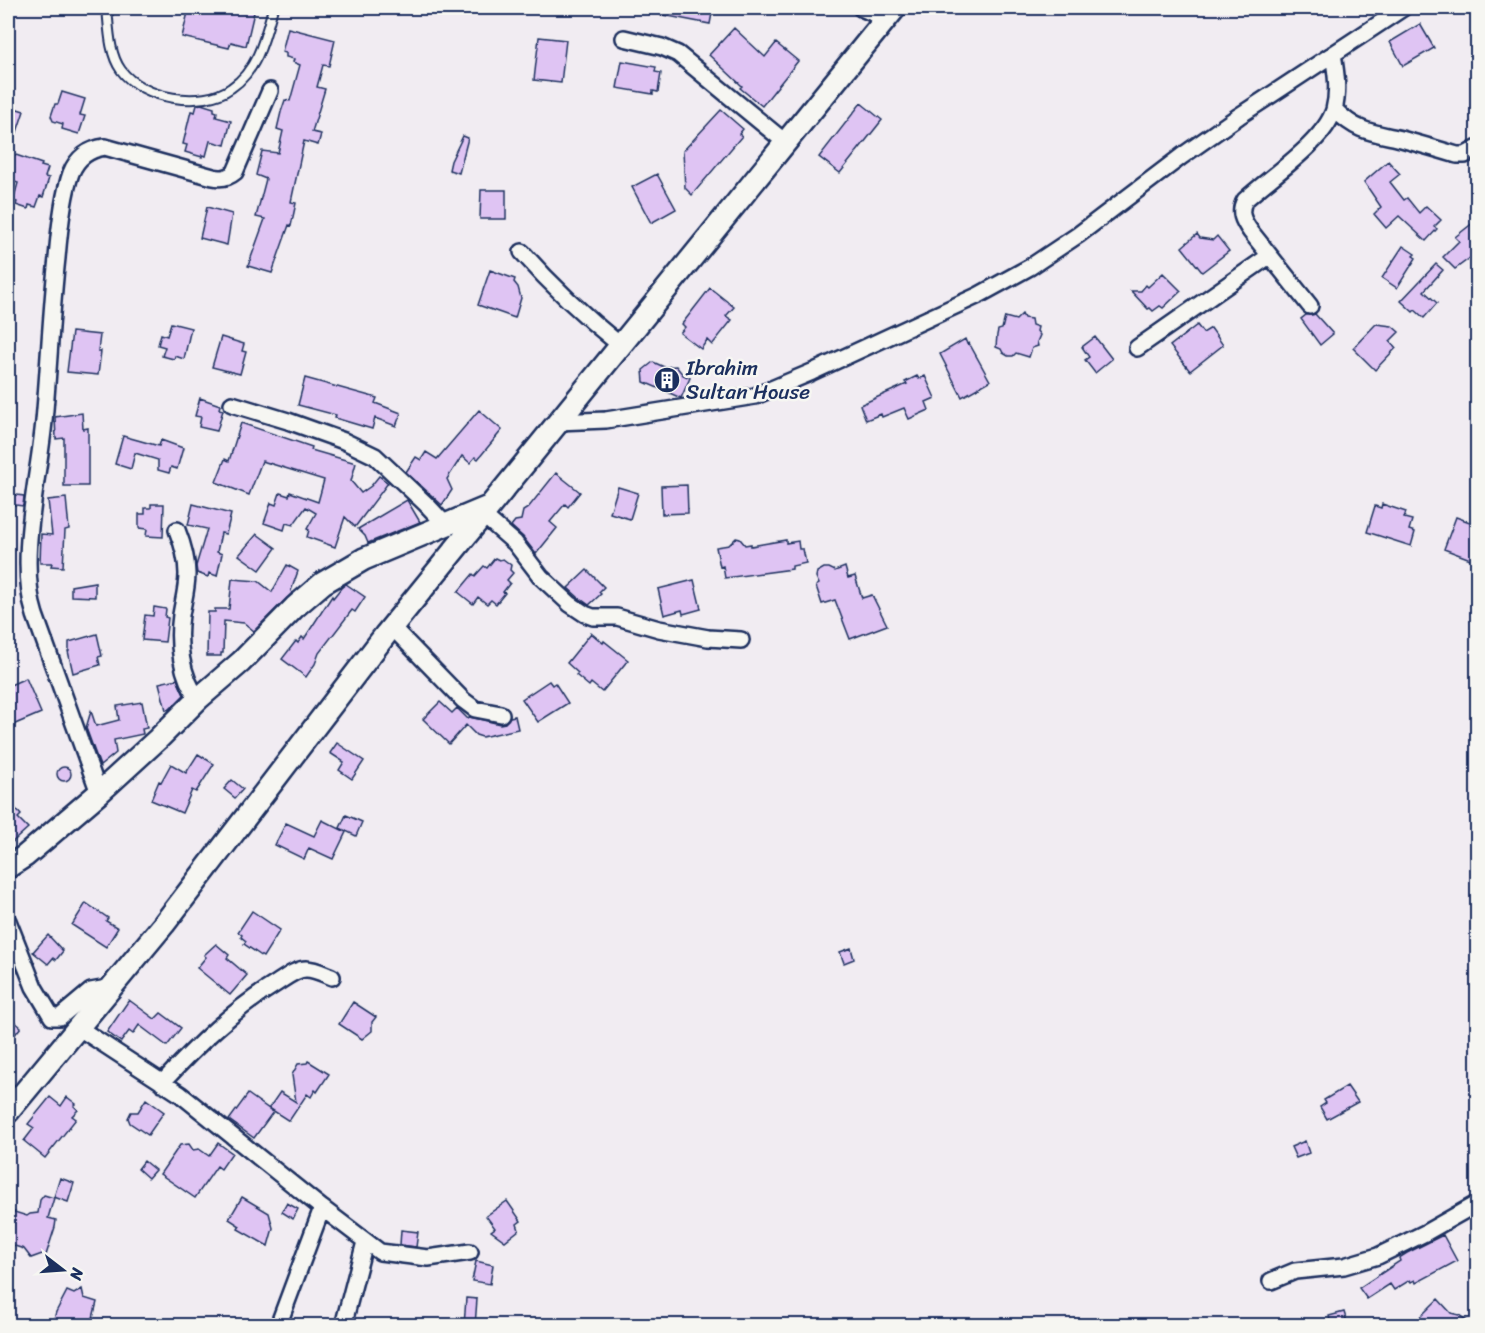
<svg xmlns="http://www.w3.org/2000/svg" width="1485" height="1333" font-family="Sriracha,sans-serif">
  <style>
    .building { fill: #dfc4f3; stroke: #1b2f5e; stroke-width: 1.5 }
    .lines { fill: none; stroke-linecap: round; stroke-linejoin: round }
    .lane-casing { stroke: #1b2f5e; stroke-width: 12 }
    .street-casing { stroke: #1b2f5e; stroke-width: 20 }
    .secondary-casing { stroke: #1b2f5e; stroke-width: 26 }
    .lane { stroke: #f6f6f2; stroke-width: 8 }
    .street { stroke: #f6f6f2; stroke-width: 15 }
    .secondary { stroke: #f6f6f2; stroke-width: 21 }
    .labels { text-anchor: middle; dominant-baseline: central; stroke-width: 5; stroke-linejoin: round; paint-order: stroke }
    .poi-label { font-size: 21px; fill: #1b2f5e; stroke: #f6f6f2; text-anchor: start }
  </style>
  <rect width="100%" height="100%" fill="#f1ecf2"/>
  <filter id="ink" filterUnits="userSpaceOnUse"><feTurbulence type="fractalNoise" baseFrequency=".0167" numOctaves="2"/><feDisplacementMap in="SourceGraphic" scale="12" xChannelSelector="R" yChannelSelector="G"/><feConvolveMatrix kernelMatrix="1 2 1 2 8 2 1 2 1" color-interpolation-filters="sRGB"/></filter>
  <g filter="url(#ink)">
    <path class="building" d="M189,8H255L246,46L231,42L229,48L182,37Z
      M652,8H713L710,24L652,13Z
      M1420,24L1434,48L1403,66L1390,42Z
      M288,28L335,40L329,66L323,65L317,87L325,89L312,132L321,134L318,145L304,141L291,202L296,203L291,226L289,225L272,273L248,266L265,219L256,217L266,179L256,175L262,151L278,153L283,131L277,129L281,112L285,100L290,101L300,65L293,62L294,59L286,57V53L282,52Z
      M734,28L765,57L776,43L798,61L762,106L740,88L742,86L709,55Z
      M539,37L566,40L561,83L534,80Z
      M622,61L656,67L655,72L661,73L658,92L653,91V94L617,88Z
      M62,92L85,99L80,115L85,116L79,134L62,129L63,124L53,121L51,116L55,104H58Z
      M861,103L882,120L840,173L819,157Z
      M201,104L214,108V111L217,112L216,117L231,121L225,145L210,141L206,156L202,155V157L185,152L187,145L183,144L191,111L195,112L197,105Z
      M8,106L24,111L10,153L42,164L41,166L48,168L45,177L49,178L43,197L40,196L36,207L29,205L28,209L16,205L17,202L13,201L18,183L8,180Z
      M721,110L743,129L739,134L742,136L692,195L685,188L683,151Z
      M463,136L468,138L459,173L449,170L451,161Z
      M1388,161L1400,174L1390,182L1404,200L1407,198L1419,213L1426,206L1441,220L1434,227L1437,229L1426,241L1399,216L1386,228L1374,214L1381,207L1364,182Z
      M657,174L676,209L651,223L632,187Z
      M481,190H506V219H480Z
      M207,207L232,214L227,245L200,238Z
      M1478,219V252L1455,269L1443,257L1459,241L1455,237Z
      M1197,234L1200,238L1213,240L1217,236L1229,251L1202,272L1182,247Z
      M1403,246L1415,254L1413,256L1416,258L1397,288L1382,278Z
      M1436,264L1443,270L1424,291L1437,303L1424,318L1415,310L1413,312L1401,301Z
      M490,270L515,279L514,282L518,287L521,298L515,318L478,305Z
      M1163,273L1181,291L1163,308L1160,306L1153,311L1150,308L1148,309L1131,291H1141L1146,285L1148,287Z
      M710,288L734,307L726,316L732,320L712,345L707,340L701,349L680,333L685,327L682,324Z
      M1022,314L1024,318L1031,319L1032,325L1038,327L1037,331L1040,335L1037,342L1038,346L1032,348L1029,357L1016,353L1013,356H1008L1003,353L1001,349L996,347L997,335L998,330L1002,329L1005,317L1016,320Z
      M1315,314L1333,334L1320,345L1301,319L1306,315Z
      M171,323L191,328L184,359L175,356L174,359L162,356L165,347L158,345L161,334L167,336Z
      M1376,324L1392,326L1399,332L1390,341L1396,348L1375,370L1353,348Z
      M1197,325L1203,333L1211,328L1223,345L1190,371L1170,346Z
      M72,332L100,335L98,351H101L98,375L67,372Z
      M221,337L244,344L242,351L246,352L240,374L212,367Z
      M1095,337L1112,359L1095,373L1085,360L1089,357L1082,347Z
      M965,339L967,344L969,343L990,381L962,397L940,354Z
      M653,362L664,367L676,366L683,375L690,378L681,398L644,382L643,370Z
      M917,376L919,379L925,376L935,398L926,402L929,410L909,419L904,408L882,417L881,414L866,420L860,405L907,384L905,382Z
      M305,378L377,398L375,403L401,413L396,426L375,418L372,429L335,418L336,415L298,405Z
      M200,398L220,405L219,409L223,410L217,431L199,427L201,417L195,416Z
      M479,410L502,430L478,459L475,457L470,463L462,456L447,479L452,490L442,505L406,472L416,457L421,460L426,452L437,459Z
      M82,413L83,429L88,428V486H64V438L56,439L55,417Z
      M241,423L312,447L311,450L356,463L351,481L361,493L371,486L379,476L388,483L355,527L345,517L335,547L307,537L309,530L307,529L316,513L306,507L293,525L286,523L284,530L264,523L271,503L276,505L280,493L289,496L290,492L318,502L324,480L262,461L249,495L216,482L225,459L229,461Z
      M123,436L159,446L161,440L183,448L177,469L171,467L169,473L158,470V460L135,453L131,469L115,464Z
      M556,473L580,492L568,507L565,504L550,522L557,528L536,554L523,537L511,526L515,521L521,520L523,511L528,508Z
      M687,485L688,513L662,514L661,486Z
      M618,487L638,493L630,519L610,513Z
      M8,494L24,496L23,506L8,504Z
      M66,498L69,529L65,530L63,567L51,566L52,563H40L41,534L52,535L48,500Z
      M407,500L420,522L368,543L365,536L358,529Z
      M151,504H164L163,537L146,536L147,529L139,528V514H145V508H151Z
      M193,504L231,514L226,534L221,533L217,552L222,554L217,576L209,573L208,577L197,573L196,566L207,529L188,525Z
      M1382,504L1406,512L1404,518L1412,520L1409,530L1415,532L1411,546L1367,532L1375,506L1381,508Z
      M1456,517L1478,525V546L1473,560L1444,549Z
      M257,534L276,548L260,570L239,555Z
      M736,538L740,539L745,545L751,544V546L786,540V543L798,541L799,549H803L806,563L792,566V569L725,578L723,566L720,567L716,547L729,545Z
      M495,558L499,560L503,559L511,565L510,570L513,573L507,580L510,583L503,592L505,593L496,604L491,600L487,604L478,597L473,604L458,592L473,574L475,576L484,566L487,568Z
      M287,565L298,571L291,591L292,593L254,631L244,623L224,621L223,653H221V656H207L208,612H215V609H229L232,579L258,581L272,592Z
      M845,567L848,578L855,576L862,598L872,595L887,625L850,639L835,600L822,604L816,586L819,584L816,577L817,572L824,568H829L835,571Z
      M587,570L604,587L599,592L601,594L589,605L578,597L568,588Z
      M694,580L701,609L683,614L682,610L664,615L658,589Z
      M95,582V597L71,596V586Z
      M346,584L365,597L355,612L352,610L319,653L315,664L306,677L282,659L296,641L298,643L302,637L304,639L332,596L333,598L341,588Z
      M154,607L166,609L165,617L168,618L165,642L142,640L145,615L153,616Z
      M591,633L603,643L604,641L628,660L602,692L591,683L589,686L576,675L578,673L567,663Z
      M97,634L102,656L98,657L100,665L73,673L68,651H69V642Z
      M26,678L41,713L8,727V686Z
      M177,679L184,695L170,709L166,710L159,683Z
      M549,681L552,685L555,683L568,703L538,722L522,699Z
      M142,702L147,728L142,729L143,734L114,740L116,753L100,766L86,728L91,711L96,726L119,720L117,706Z
      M440,702L452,713L457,708L468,719L470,717L500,724L505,723L510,717L515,716L518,729L482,737L476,735L466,725L449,744L423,719Z
      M337,743L364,761L352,779L339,770L344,762L330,753Z
      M198,754L214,764L196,792L192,790L182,813L151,800L159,781L161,782L171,764L186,773Z
      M57 774a7 7 0 1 1 14 0a7 7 0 1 1-14 0Z
      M232,780L243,789L235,798L224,789Z
      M8,800L21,815L18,818L28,828L8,846Z
      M346,815L362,822L356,836L340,828Z
      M322,820L346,832L333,859L309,848L304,859L275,845L286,823L314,836Z
      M86,903L108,918L106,921L118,928L106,947L72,925Z
      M252,911L280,930L263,957L244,944L246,941L241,937L242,935L238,932Z
      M48,935L63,951L56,960L53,958L48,964L33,952Z
      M216,944L229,955L227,958L247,975L230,995L197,968L206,957L204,955Z
      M851,948L854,959L844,963L840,952Z
      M129,1000L155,1019L161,1013L181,1028L167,1046L139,1025L133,1034L129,1031L121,1042L107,1032Z
      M353,1002L376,1017L372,1022V1031L362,1039L339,1024Z
      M8,1016L21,1027L8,1043Z
      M308,1061L329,1074L317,1092L315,1090L311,1097L307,1094L289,1121L269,1108L280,1092L296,1102L292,1075L298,1064L307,1063Z
      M1347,1086L1358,1102L1327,1119L1320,1107L1326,1103L1324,1100Z
      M248,1094L273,1112L254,1138L229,1120Z
      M50,1097L61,1106L67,1097L76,1104L74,1106L78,1110L72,1116L76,1119L45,1158L24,1141L34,1128L28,1124Z
      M146,1099L164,1112L148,1135L130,1123L128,1118L131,1112H138Z
      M1305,1141L1309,1153L1296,1158L1291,1147Z
      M218,1143L232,1153L221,1169L217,1166L195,1198L160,1174L180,1145L189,1144L193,1150L199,1149L209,1156Z
      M144,1161L155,1170L148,1178L138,1169Z
      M60,1178L74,1183L68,1202L54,1197Z
      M44,1195L54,1198L48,1218L56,1220L55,1227L46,1255L42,1254L31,1258L24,1249L8,1244V1210L27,1216L30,1214L38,1213L40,1200Z
      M242,1197L269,1213L273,1228L268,1246L238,1229L240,1226L229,1219Z
      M507,1201L521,1221L517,1224L519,1230L505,1241L491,1231L495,1228L486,1216Z
      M287,1203L298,1209L293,1219L282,1212Z
      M401,1230L418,1232L416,1247L400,1245Z
      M1443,1235L1457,1261L1416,1283L1415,1280L1411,1282L1410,1280L1394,1290L1390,1284L1367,1299L1359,1288L1400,1261L1399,1258L1407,1253Z
      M476,1261L493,1265L490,1284L472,1281Z
      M82,1289L84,1298L97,1302L92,1322L90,1321L89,1326H55L56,1323L53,1322L56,1312L67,1291L74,1294Z
      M466,1298L477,1299L475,1326H464Z
      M1438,1299L1451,1313L1459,1315L1474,1326H1411Z
      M1344,1312L1347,1322L1331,1326L1329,1316Z"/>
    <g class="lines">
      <defs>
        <path id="lane" d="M107,8C109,27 109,54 121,70C142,99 202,109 231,88C258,70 265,37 273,8"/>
        <path id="street" d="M861,8L886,19
          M624,38L662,47L678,54L785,142
          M1334,109C1356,131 1369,132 1397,138C1417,143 1437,149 1457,155H1465L1478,148
          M522,252C552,286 584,316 620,345
          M1310,306L1251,232C1243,221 1238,212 1245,200C1271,176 1324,142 1334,110C1339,91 1336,72 1333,54
          M1137,348L1269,256
          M232,404L288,421L344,441L375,456L426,504L445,524
          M557,422L606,420L755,396L812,372L979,295L1030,267L1078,235L1182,156L1239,116L1403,8
          M483,515L515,543L541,577L570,604L585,614L593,617H617L659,629L708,638L741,640
          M177,530C183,545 187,558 187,574C187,588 183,602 181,615C177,643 181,676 198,699
          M392,627L463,700L475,709L501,714
          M99,793L35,615C17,560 39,478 44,421C49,367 51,312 57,258C59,234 63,195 71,173C77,158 89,149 105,147L213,177C222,179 228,178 235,172L270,91
          M8,921L34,987L52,1017H60L91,991L113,987
          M79,1028L180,1094L322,1208L380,1252L428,1258L470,1252
          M162,1083C197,1045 234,1009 277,983C285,978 296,969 306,969C315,969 324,974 332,977
          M1271,1281L1295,1271L1344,1266L1378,1256L1425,1233L1478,1203
          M278,1326L322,1208
          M343,1326L365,1242"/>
        <path id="secondary" d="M8,867L25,856L99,793L158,739L198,699L241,662L295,607L323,583L364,559L486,508
          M8,1112L164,924L386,634L895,8"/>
      </defs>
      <use href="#lane" class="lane-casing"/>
      <use href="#street" class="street-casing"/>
      <use href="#secondary" class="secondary-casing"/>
      <use href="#lane" class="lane"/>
      <use href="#street" class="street"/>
      <use href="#secondary" class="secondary"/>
    </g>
  </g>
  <defs>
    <symbol id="building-disc" viewBox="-11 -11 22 22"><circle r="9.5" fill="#1b2f5e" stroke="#f6f6f2"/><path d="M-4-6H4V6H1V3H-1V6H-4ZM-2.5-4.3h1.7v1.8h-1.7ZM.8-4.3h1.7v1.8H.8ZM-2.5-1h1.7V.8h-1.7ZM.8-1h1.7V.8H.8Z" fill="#fff"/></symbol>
  </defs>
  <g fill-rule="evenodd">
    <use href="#building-disc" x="652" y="365" width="30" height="30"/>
  </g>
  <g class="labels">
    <g class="poi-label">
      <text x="686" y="368">Ibrahim<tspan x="686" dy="24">Sultan House</tspan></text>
    </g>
  </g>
  <rect width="1485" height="1333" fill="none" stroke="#f6f6f2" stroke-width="30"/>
  <rect x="15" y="15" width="1455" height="1303" fill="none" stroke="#1b2f5e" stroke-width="2" filter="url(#ink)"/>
  <g transform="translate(63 1270) rotate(107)" stroke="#f6f6f2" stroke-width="4.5" paint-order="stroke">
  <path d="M0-4.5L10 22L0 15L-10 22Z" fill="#1b2f5e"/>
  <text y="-9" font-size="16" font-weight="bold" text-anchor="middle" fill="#1b2f5e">N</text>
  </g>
</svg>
